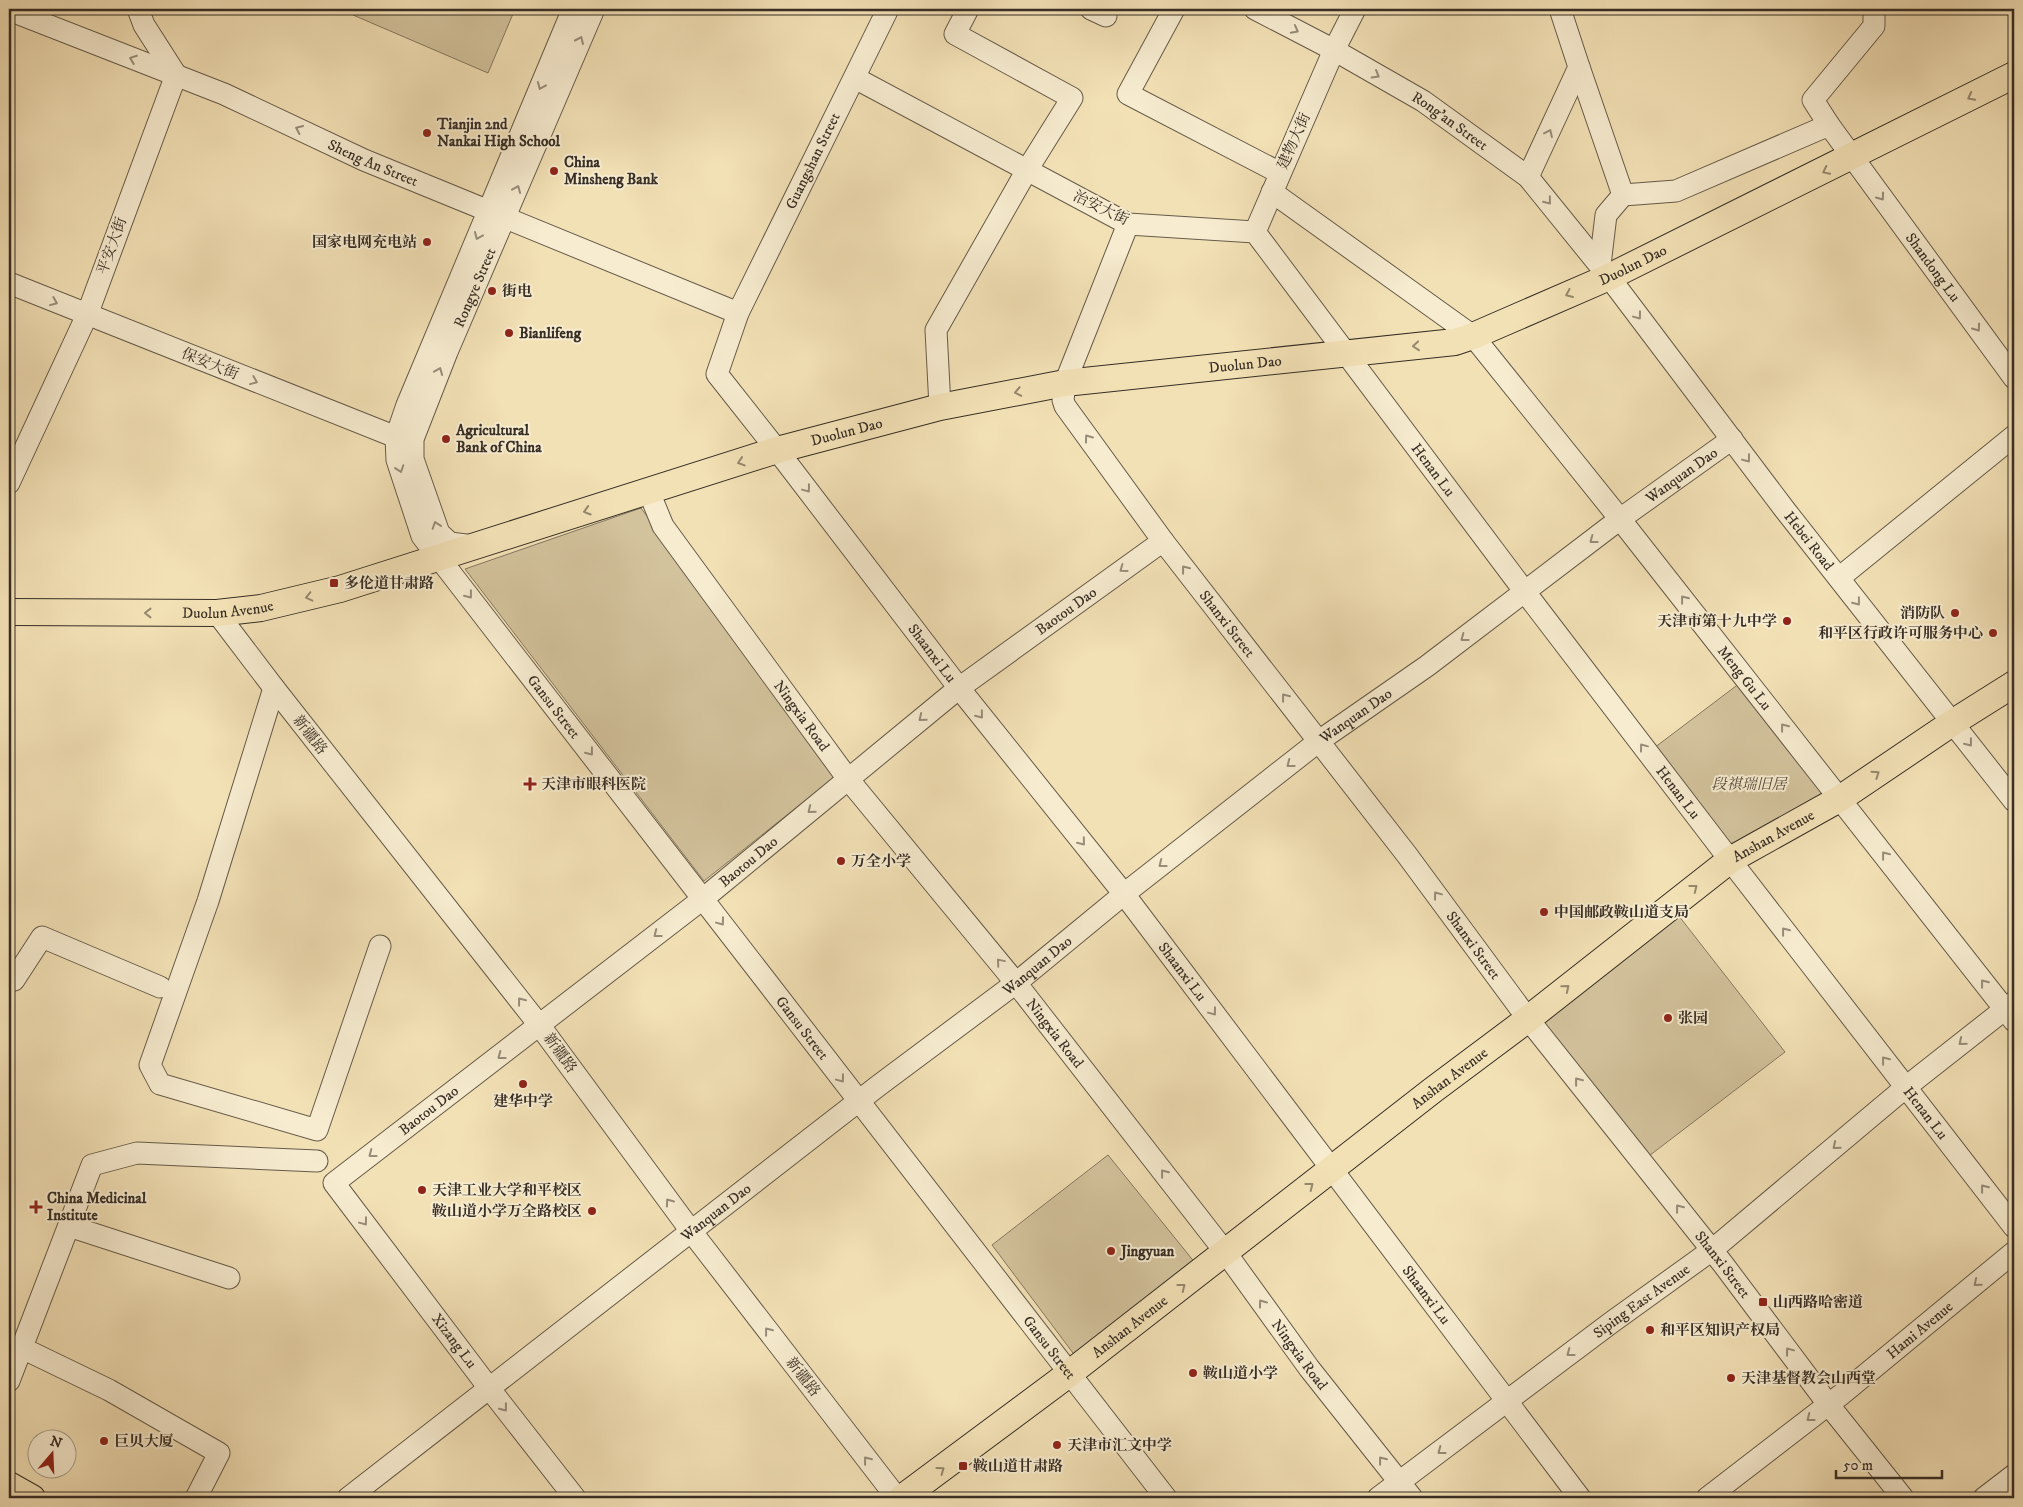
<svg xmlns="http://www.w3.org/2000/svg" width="2023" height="1507" font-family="'IM FELL DW Pica','Noto Serif SC',serif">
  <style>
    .green { fill: #d3c39d; stroke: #857861 }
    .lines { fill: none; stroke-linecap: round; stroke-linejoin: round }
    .minor-casing { stroke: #665b49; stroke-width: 23 }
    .major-casing { stroke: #372e25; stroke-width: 28 }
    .minor { stroke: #f7ecd0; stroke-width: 21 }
    .major { stroke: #f3e1b6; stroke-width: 26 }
    .oneway { stroke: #978d7a }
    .oneway2 { stroke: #95886e }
    .poi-dot { fill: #8f2418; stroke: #f7ecd0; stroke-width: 2 }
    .labels { text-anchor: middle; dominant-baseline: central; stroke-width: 4; stroke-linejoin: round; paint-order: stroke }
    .street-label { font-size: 15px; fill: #372e25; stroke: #f7ecd0 }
    .poi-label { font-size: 15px; font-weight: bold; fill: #372e25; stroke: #f7ecd0; text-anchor: start }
    .park-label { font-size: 15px; font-style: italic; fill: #564c3d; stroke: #f7ecd0 }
  </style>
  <rect width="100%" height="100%" fill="#f3e1b6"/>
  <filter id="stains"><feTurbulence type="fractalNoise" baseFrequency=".004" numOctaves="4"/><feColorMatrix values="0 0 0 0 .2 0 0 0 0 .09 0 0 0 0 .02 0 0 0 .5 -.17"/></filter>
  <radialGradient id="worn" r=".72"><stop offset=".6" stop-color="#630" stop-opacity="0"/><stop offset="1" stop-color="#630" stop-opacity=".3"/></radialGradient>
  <path class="green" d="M356,9H515L488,73L353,15Z
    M641,508L836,776L704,881L465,569Z
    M1740,683L1832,799L1736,859L1654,748Z
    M1675,911L1785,1052L1645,1159L1536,1019Z
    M1108,1155L1200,1269L1079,1361L992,1245Z"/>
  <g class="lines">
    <defs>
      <g id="minor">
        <path id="s1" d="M573,9L407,405L396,437L397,460L422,536L1166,1498"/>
        <path id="s2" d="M888,9L738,313L717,374L777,450L959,688L1124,894L1580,1498"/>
        <path d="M1091,9L1106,16"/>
        <path d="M1174,9L1128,94L1280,173"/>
        <path id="s3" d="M1255,9L1334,50L1423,101L1528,177L1609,277L1785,510L2014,801"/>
        <path id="s4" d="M9,10L224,94L364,160L738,313"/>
        <path d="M1579,67L1623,195L1606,215L1600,265"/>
        <path id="s5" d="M855,78L1128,224L1255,232L1525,592L1730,860L2014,1227"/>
        <path d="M1829,125L1813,100L1874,26V9"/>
        <path d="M1528,177L1579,67L1560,9"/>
        <path id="s6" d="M1272,192L1473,336L1620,519L2014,1021"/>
        <path id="s7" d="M1623,195L1676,191L1829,125L2014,378"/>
        <path id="s8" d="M1128,224L1065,383L1063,400L1065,406L1163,541L1407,855L1528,1019L1723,1264L1828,1404L1903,1498"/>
        <path d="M1255,232L1334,50L1355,9"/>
        <path d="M9,283L396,437L409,438"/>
        <path d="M940,407L936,330L1027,170L1072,98L955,34L968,9"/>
        <path d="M9,483L87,315L176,75L144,25L138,9"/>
        <path id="s9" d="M649,492L663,526L848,779L1016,983L1226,1253L1309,1368L1412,1498"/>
        <path id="s10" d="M474,546L450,543L439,533L413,459V439L447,352L594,9"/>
        <path d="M1839,578L2014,436"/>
        <path d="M217,613L274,688L540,1026L691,1231L897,1498"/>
        <path d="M274,688L208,901L150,1065L160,1084L317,1130L380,946"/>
        <path d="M9,977L14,980L42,937L160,987"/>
        <path d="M69,1226L229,1278"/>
        <path d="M22,1348L109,1390L219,1453L196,1498"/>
        <path d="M9,1381L92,1165L137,1153L317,1161"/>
        <path id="s11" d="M348,1498L878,1086L1016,983L1124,894L1319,741L1427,666L1620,519L1732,439"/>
        <path id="s12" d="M575,1498L489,1388L334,1183L704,898L959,688L1163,541"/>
        <path id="s13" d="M1378,1498L1612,1322L1712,1250L1906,1087L2014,1002"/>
        <path id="s14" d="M1707,1498L1842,1394L2014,1252"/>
        <path d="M1984,1498L2014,1475"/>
      </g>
      <g id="major">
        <path id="s15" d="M9,612L217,613L261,608L340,589L777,450L940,407L1065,383L1455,342L1473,336L1609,277L2014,75"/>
        <path d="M9,1485L32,1498"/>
        <path id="s16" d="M902,1498L1070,1373L1433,1090L1528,1019L1730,860L1841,798L1952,723L2014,684"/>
      </g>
    </defs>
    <use href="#minor" class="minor-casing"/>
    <use href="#major" class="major-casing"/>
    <use href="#minor" class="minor"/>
    <use href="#major" class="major"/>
  </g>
  <defs><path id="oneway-chevron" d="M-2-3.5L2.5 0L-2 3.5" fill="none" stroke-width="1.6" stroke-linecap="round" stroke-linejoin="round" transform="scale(1.25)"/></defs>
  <g class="oneway">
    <use href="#oneway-chevron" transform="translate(1295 30) rotate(28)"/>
    <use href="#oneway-chevron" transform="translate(580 40) rotate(-66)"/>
    <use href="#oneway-chevron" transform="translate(133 59) rotate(-159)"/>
    <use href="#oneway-chevron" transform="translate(1376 75) rotate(30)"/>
    <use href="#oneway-chevron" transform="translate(541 86) rotate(112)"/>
    <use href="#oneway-chevron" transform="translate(299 129) rotate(-155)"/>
    <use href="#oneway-chevron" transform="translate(1549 133) rotate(-65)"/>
    <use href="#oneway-chevron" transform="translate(517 189) rotate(-67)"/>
    <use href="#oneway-chevron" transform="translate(1881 197) rotate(54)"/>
    <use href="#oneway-chevron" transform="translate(1548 201) rotate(51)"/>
    <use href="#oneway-chevron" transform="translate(478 236) rotate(113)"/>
    <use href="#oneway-chevron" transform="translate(54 302) rotate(22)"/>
    <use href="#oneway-chevron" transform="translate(1638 316) rotate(53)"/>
    <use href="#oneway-chevron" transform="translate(1977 328) rotate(54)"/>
    <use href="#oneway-chevron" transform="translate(439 371) rotate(-68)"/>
    <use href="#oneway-chevron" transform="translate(254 381) rotate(22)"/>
    <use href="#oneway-chevron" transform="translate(1088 438) rotate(-126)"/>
    <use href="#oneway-chevron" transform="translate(1747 459) rotate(53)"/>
    <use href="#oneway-chevron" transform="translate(400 469) rotate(71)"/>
    <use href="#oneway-chevron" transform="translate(807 489) rotate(53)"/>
    <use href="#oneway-chevron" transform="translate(436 525) rotate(-109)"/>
    <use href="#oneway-chevron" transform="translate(1593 540) rotate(143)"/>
    <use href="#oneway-chevron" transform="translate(1123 569) rotate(144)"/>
    <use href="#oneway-chevron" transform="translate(1185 569) rotate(-128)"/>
    <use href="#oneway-chevron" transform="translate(469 595) rotate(52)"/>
    <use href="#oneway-chevron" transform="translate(1684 599) rotate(-128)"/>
    <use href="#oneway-chevron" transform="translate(1857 602) rotate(52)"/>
    <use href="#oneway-chevron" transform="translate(1464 638) rotate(143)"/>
    <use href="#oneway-chevron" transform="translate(1285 697) rotate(-128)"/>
    <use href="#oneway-chevron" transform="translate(980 715) rotate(51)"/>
    <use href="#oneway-chevron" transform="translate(922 718) rotate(141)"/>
    <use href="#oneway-chevron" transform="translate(1784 727) rotate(-128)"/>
    <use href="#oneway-chevron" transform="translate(1969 743) rotate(52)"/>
    <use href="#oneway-chevron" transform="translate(1643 747) rotate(-127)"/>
    <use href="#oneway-chevron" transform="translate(590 752) rotate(52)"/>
    <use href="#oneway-chevron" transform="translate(1290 764) rotate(142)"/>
    <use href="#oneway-chevron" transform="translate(811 810) rotate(141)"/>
    <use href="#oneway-chevron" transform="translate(1082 842) rotate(51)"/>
    <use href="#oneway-chevron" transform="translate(1885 855) rotate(-128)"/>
    <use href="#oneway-chevron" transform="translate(1162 864) rotate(142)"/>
    <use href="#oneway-chevron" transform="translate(1437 895) rotate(-127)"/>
    <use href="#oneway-chevron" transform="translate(721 922) rotate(53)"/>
    <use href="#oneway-chevron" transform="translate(1785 931) rotate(-128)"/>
    <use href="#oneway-chevron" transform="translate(657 934) rotate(142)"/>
    <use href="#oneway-chevron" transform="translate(1000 962) rotate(-130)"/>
    <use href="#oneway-chevron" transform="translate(1984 983) rotate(-128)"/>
    <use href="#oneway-chevron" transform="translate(521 1001) rotate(-128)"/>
    <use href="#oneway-chevron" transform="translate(1213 1012) rotate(53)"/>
    <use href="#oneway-chevron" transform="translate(1962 1042) rotate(141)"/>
    <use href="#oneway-chevron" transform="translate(501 1056) rotate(143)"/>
    <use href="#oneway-chevron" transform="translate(1885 1060) rotate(-128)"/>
    <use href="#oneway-chevron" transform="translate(841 1079) rotate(53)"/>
    <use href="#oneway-chevron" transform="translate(1578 1081) rotate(-128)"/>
    <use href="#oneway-chevron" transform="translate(1836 1146) rotate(140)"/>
    <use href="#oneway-chevron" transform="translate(372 1154) rotate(143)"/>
    <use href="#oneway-chevron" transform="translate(1164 1173) rotate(-128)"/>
    <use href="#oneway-chevron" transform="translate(1984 1188) rotate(-128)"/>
    <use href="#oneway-chevron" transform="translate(669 1202) rotate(-126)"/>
    <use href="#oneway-chevron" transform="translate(1679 1208) rotate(-128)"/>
    <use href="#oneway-chevron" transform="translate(364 1222) rotate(53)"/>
    <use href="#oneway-chevron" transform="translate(1977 1283) rotate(141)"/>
    <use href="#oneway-chevron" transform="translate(1262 1303) rotate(-126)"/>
    <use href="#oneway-chevron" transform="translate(768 1331) rotate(-128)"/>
    <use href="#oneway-chevron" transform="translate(1789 1351) rotate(-127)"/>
    <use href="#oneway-chevron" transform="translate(1570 1353) rotate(143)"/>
    <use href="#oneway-chevron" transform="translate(504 1408) rotate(52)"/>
    <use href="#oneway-chevron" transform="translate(1810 1418) rotate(142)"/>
    <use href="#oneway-chevron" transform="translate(1441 1451) rotate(143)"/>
    <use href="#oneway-chevron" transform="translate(867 1460) rotate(-128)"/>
    <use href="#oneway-chevron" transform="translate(1382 1460) rotate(-128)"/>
  </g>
  <g class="oneway2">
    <use href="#oneway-chevron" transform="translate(1971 97) rotate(153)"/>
    <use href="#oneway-chevron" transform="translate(1826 171) rotate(154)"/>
    <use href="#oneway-chevron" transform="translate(1569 294) rotate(156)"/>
    <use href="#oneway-chevron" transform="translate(1416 346) rotate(175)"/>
    <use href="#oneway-chevron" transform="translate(1018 392) rotate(169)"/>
    <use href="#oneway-chevron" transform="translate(741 462) rotate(162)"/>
    <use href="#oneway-chevron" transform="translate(587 511) rotate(163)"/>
    <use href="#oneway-chevron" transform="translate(309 597) rotate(167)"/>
    <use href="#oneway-chevron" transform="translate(148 613) rotate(180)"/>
    <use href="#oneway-chevron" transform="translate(1876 774) rotate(-34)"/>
    <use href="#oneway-chevron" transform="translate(1694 888) rotate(-38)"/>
    <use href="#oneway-chevron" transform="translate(1566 988) rotate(-39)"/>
    <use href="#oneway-chevron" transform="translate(1310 1186) rotate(-38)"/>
    <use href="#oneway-chevron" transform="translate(1182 1287) rotate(-38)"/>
    <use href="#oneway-chevron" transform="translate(941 1470) rotate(-36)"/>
  </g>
  <g class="poi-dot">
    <circle cx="427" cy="133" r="5"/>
    <circle cx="554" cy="171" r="5"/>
    <circle cx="427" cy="242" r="5"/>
    <circle cx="492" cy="291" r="5"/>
    <circle cx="509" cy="333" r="5"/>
    <circle cx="446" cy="439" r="5"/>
    <rect x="329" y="578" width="10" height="10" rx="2.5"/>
    <circle cx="1955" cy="613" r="5"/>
    <circle cx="1787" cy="621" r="5"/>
    <circle cx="1993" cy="633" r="5"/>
    <path d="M527.5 776.5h5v5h5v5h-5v5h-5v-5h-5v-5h5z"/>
    <circle cx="841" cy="861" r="5"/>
    <circle cx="1544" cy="912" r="5"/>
    <circle cx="1668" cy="1018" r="5"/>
    <circle cx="523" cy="1084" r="5"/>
    <circle cx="422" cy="1190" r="5"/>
    <path d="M33.5 1199.5h5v5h5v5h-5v5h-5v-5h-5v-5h5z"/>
    <circle cx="592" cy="1211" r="5"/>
    <circle cx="1111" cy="1251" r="5"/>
    <rect x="1758" y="1297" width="10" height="10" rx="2.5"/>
    <circle cx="1650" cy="1330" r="5"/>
    <circle cx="1193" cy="1373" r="5"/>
    <circle cx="1731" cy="1378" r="5"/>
    <circle cx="104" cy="1441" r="5"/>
    <circle cx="1057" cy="1445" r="5"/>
    <rect x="958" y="1461" width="10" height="10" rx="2.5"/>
  </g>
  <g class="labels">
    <g class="street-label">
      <text stroke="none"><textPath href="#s3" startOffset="225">Rong'an Street</textPath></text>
      <text transform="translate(1294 141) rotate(-66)">建物大街</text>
      <text transform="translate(813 161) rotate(-64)">Guangshan Street</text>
      <text stroke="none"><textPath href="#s4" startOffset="395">Sheng An Street</textPath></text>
      <text transform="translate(1101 208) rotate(26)">治安大街</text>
      <text transform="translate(112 246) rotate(-70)">平安大街</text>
      <text stroke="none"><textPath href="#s15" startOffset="1674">Duolun Dao</textPath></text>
      <text stroke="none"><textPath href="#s7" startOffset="396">Shandong Lu</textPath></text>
      <text stroke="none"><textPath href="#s10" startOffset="301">Rongye Street</textPath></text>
      <text transform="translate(210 364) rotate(22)">保安大街</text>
      <text stroke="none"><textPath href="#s15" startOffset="1269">Duolun Dao</textPath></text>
      <text stroke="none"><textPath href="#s15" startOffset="864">Duolun Dao</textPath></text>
      <text stroke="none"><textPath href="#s5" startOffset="734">Henan Lu</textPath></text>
      <text stroke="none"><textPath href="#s11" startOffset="1681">Wanquan Dao</textPath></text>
      <text stroke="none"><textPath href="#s3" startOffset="781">Hebei Road</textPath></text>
      <text stroke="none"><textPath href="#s15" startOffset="219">Duolun Avenue</textPath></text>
      <text stroke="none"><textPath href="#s12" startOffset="1326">Baotou Dao</textPath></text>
      <text stroke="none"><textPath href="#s8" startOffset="466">Shanxi Street</textPath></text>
      <text stroke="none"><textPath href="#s2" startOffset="756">Shaanxi Lu</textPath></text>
      <text stroke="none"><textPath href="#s6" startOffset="684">Meng Gu Lu</textPath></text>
      <text stroke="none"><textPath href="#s1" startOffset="782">Gansu Street</textPath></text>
      <text stroke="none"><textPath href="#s9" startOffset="272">Ningxia Road</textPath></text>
      <text stroke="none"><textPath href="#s11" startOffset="1276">Wanquan Dao</textPath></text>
      <text transform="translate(310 735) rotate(52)">新疆路</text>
      <text stroke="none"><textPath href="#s5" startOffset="1139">Henan Lu</textPath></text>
      <text stroke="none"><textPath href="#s16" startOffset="1095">Anshan Avenue</textPath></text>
      <text stroke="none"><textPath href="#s12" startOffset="921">Baotou Dao</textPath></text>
      <text stroke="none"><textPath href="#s8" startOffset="871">Shanxi Street</textPath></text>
      <text stroke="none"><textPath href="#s11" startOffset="871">Wanquan Dao</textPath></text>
      <text stroke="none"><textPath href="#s2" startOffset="1161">Shaanxi Lu</textPath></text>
      <text stroke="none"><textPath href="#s1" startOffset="1188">Gansu Street</textPath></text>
      <text stroke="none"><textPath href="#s9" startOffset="678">Ningxia Road</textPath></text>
      <text transform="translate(560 1053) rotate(54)">新疆路</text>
      <text stroke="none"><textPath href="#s16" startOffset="690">Anshan Avenue</textPath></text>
      <text stroke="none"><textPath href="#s12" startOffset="516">Baotou Dao</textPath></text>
      <text stroke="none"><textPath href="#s5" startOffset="1544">Henan Lu</textPath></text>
      <text stroke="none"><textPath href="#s11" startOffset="466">Wanquan Dao</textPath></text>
      <text stroke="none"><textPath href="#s8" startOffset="1276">Shanxi Street</textPath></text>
      <text stroke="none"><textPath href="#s2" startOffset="1566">Shaanxi Lu</textPath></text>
      <text stroke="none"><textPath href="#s13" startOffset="329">Siping East Avenue</textPath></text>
      <text stroke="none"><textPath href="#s16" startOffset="285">Anshan Avenue</textPath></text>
      <text stroke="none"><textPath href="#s14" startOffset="271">Hami Avenue</textPath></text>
      <text transform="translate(454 1341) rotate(53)">Xizang Lu</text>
      <text stroke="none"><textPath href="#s1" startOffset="1592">Gansu Street</textPath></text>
      <text stroke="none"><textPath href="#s9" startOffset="1082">Ningxia Road</textPath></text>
      <text transform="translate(803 1377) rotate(52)">新疆路</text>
    </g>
    <g class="poi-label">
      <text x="437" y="124">Tianjin 2nd<tspan x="437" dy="17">Nankai High School</tspan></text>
      <text x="564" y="162">China<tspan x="564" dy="17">Minsheng Bank</tspan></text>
      <text x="417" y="242" text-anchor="end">国家电网充电站</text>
      <text x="502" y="291">街电</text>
      <text x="519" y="333">Bianlifeng</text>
      <text x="456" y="430">Agricultural<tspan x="456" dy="17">Bank of China</tspan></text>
      <text x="344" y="583">多伦道甘肃路</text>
      <text x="1945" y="613" text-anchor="end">消防队</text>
      <text x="1777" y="621" text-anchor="end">天津市第十九中学</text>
      <text x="1983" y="633" text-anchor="end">和平区行政许可服务中心</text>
      <text x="541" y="784">天津市眼科医院</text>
      <text x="851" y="861">万全小学</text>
      <text x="1554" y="912">中国邮政鞍山道支局</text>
      <text x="1678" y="1018">张园</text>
      <text x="523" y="1101" text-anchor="middle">建华中学</text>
      <text x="432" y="1190">天津工业大学和平校区</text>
      <text x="47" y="1198">China Medicinal<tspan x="47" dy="17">Institute</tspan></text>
      <text x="582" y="1211" text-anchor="end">鞍山道小学万全路校区</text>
      <text x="1121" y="1251">Jingyuan</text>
      <text x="1773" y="1302">山西路哈密道</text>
      <text x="1660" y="1330">和平区知识产权局</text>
      <text x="1203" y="1373">鞍山道小学</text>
      <text x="1741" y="1378">天津基督教会山西堂</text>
      <text x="114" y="1441">巨贝大厦</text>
      <text x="1067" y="1445">天津市汇文中学</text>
      <text x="973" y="1466">鞍山道甘肃路</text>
    </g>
    <g class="park-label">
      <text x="1749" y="784">段祺瑞旧居</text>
    </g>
  </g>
  <rect width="2023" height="1507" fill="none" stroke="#f3e1b6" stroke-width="30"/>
  <rect x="10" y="10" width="2003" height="1487" fill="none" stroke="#372e25" stroke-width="2.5"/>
  <rect x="15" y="15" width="1993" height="1477" fill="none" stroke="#372e25"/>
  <g transform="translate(52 1454) rotate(19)"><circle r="24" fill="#f7ecd0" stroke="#aaa08c"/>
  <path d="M0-4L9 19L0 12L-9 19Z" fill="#8f2418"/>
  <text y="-8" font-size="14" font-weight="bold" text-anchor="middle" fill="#372e25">N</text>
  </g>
  <path d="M1836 1470v8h106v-8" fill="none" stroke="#372e25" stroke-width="2.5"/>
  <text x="1843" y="1470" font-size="15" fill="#372e25" stroke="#f7ecd0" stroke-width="4" paint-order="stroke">50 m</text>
  <rect width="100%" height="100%" filter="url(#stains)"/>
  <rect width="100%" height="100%" fill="url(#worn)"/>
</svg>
